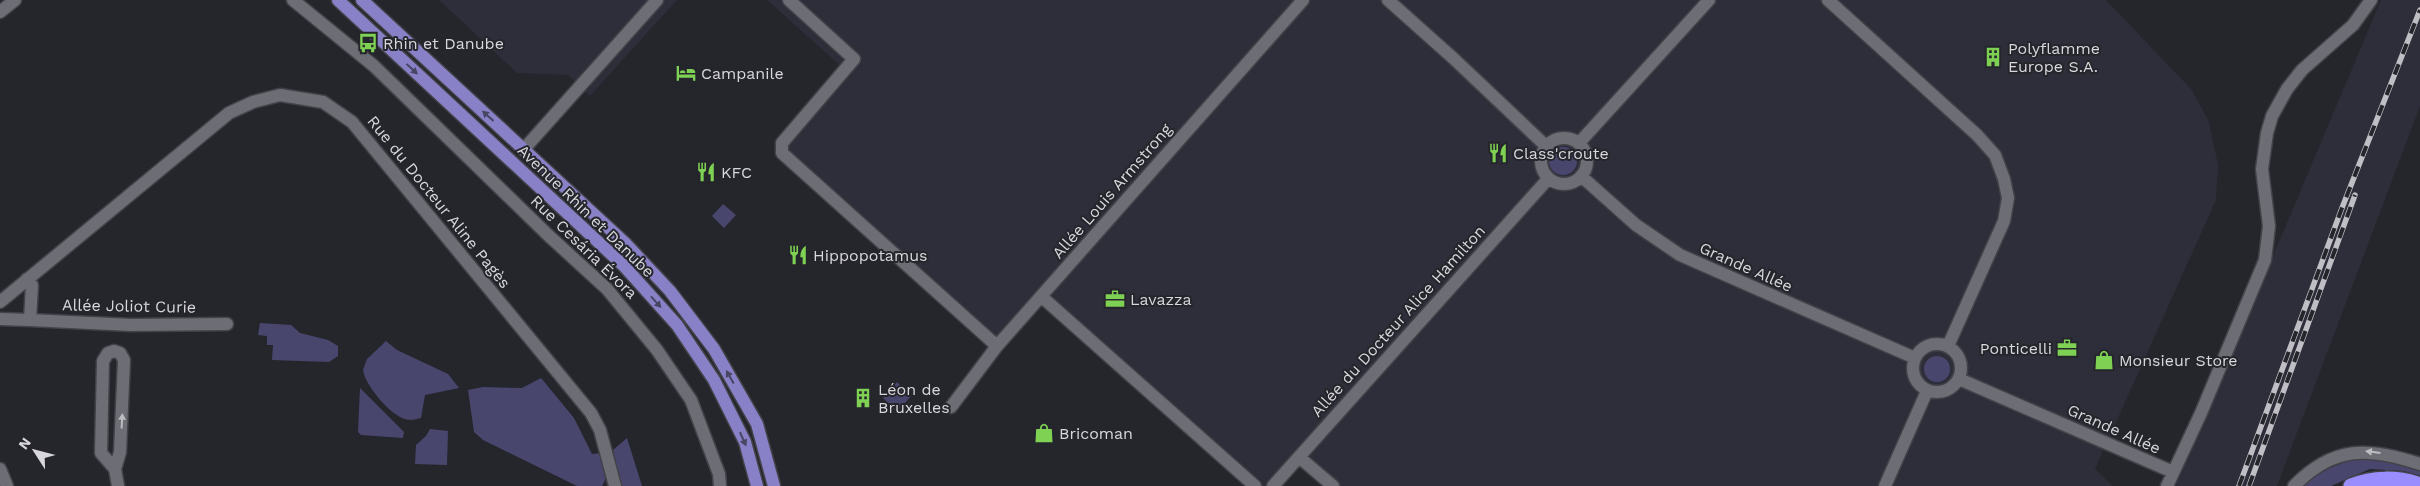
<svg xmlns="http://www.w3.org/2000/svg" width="2420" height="486" font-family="'Work Sans',sans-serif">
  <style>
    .built { fill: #2e2e3a }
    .green { fill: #49466e }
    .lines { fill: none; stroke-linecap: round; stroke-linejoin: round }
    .minor-casing { stroke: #424248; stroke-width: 15 }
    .major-casing { stroke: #424248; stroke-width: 15 }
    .highway-casing { stroke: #424248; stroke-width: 18 }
    .minor { stroke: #6d6d75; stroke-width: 12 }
    .major { stroke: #8881c7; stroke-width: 12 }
    .highway { stroke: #9a8efe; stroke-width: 15 }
    .rail-casing { stroke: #bebec4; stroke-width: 5.5 }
    .rail { stroke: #25252c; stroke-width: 4; stroke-dasharray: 11; stroke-linecap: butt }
    .oneway { fill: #484562 }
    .oneway2 { fill: #bcbcc2 }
    .labels { text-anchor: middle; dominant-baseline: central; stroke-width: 4; stroke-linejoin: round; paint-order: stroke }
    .poi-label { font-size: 16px; fill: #d7d7dc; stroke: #25252c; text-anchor: start }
    .street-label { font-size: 16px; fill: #d7d7dc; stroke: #25252c }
  </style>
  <rect width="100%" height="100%" fill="#25252c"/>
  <path class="built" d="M439,0H677L590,96L568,75L517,73Z
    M767,0H2106L2192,90L2209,122L2218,165L2216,200L2095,469L2113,486H1330L1299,460L1276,486H1259L1047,296L997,350L778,152L846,71Z
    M2381,0H2420V106L2277,486H2176Z"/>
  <path class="green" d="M1549 161a14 14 0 1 1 28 0a14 14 0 1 1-28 0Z
    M723,204L736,215L724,228L712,216Z
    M260,323L291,325L300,333L328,340L338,346V356L329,362L272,360L273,345H267V336L258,335Z
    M386,341L397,350L448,374L459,388L425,395L421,418C416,419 411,421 405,419C390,415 365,385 363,370L367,359Z
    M1924 369a13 13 0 1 1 26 0a13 13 0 1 1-26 0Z
    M541,378L574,418L592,454L601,453L607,476L602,486H577L483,440L474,432L468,390L483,387L522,388Z
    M897,382L911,396L897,412L883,398Z
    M360,388L404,432L403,438L361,435L358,432Z
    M430,429L448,431L447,465L415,464L416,445L426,436Z
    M627,438L642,486H621L613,450Z
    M2358,457L2385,460L2420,471V476L2404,471L2370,469L2331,486H2304C2319,470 2338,465 2358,457Z"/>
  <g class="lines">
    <defs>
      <path id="minor" d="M293,0L374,66L548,235L607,289L657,350L691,400L719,474L720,486
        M789,0L854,59L782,143V153L997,346
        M1388,0L1453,58L1546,146
        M1828,0L1977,135L1995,155L2004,179L2008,198L2004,221L1948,346
        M0,12L15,0
        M1541 161a23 23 0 1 1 46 0a23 23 0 1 1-46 0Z
        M1579,143L1709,0
        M524,149L657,0
        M1581,176L1636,225L1680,255L1915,358
        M1042,297L1255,486
        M0,302L229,113L253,102L280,95L323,102L352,122L591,413L600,430L615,486
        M0,319L30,320L32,285L27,279
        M30,320L131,325L227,324
        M1913 368a24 24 0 1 1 48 0a24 24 0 1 1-48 0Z
        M1959,379L2173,472
        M951,407L997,346L1303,0
        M1299,457L1333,486
        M0,469L7,486
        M115,469L101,453L103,361L108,353L114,351L120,353L124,360L120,452L115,469L118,486
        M1273,486L1548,179
        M1885,486L1927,391
        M2167,486L2201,413L2265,260L2269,226L2262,169L2267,133L2272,116L2287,89L2302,70L2353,25L2371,0
        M2294,486C2334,445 2369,447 2420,464"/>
      <path id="major" d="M338,0L624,266L677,325L714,380L745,442L757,486
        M362,0L626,244L670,291L714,349L757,424L774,486"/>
      <path id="highway" d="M2351,486C2373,477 2398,477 2420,485"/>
    </defs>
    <use href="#minor" class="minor-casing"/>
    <use href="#major" class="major-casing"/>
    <use href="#highway" class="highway-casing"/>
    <use href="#minor" class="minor"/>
    <use href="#major" class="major"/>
    <use href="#highway" class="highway"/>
    <defs>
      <path id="rail" d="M2239,486L2342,208L2420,10
        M2249,486L2355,195"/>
    </defs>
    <use href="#rail" class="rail-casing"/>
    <use href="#rail" class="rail"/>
  </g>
  <defs><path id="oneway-solid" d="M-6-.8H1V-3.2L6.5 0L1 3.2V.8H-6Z" transform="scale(1.25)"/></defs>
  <g class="oneway">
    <use href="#oneway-solid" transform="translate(412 69) rotate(43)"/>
    <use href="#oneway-solid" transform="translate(488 116) rotate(-138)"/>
    <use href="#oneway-solid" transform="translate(656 302) rotate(48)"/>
    <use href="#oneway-solid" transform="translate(730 377) rotate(-120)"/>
    <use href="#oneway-solid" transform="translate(743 439) rotate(66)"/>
  </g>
  <g class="oneway2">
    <use href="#oneway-solid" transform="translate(122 421) rotate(-87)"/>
    <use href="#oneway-solid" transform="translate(2373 452) rotate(-173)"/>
  </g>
  <defs>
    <symbol id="bus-bare" viewBox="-9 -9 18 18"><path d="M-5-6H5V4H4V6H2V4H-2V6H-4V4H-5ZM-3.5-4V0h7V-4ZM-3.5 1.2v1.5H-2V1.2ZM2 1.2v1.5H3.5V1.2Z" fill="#7ed153" stroke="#25252c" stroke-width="2.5" paint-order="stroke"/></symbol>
    <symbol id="building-bare" viewBox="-9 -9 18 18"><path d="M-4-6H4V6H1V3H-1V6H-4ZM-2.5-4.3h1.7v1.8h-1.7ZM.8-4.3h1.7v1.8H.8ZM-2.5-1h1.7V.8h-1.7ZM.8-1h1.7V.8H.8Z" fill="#7ed153" stroke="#25252c" stroke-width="2.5" paint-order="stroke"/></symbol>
    <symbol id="hotel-bare" viewBox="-9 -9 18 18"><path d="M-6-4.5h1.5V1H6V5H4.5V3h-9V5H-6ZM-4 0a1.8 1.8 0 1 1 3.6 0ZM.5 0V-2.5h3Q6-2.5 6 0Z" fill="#7ed153" stroke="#25252c" stroke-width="2.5" paint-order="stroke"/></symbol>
    <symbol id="restaurant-bare" viewBox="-9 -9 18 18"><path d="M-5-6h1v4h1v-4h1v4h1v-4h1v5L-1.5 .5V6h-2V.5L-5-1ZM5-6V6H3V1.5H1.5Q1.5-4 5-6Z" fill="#7ed153" stroke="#25252c" stroke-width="2.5" paint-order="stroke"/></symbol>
    <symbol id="office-bare" viewBox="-9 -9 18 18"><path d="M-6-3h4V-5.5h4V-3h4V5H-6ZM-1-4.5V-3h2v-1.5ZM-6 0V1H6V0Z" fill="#7ed153" stroke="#25252c" stroke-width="2.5" paint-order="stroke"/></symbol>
    <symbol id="shop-bare" viewBox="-9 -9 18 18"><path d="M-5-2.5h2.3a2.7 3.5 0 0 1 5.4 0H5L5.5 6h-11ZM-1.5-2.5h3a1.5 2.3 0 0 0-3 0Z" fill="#7ed153" stroke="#25252c" stroke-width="2.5" paint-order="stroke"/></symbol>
  </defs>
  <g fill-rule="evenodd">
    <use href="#bus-bare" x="354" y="29" width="28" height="28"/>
    <use href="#building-bare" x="1979" y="43" width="28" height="28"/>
    <use href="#hotel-bare" x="672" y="59" width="28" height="28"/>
    <use href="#restaurant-bare" x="1484" y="139" width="28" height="28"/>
    <use href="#restaurant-bare" x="692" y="158" width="28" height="28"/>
    <use href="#restaurant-bare" x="784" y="241" width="28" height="28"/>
    <use href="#office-bare" x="1101" y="285" width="28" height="28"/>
    <use href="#office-bare" x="2053" y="334" width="28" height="28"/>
    <use href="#shop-bare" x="2090" y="346" width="28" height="28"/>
    <use href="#building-bare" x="849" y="384" width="28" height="28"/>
    <use href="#shop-bare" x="1030" y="419" width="28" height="28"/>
  </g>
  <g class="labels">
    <g class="poi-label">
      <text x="383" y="43">Rhin et Danube</text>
      <text x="2008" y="48">Polyflamme<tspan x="2008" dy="18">Europe S.A.</tspan></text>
      <text x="701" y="73">Campanile</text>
      <text x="1513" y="153">Class'croute</text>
      <text x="721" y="172">KFC</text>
      <text x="813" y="255">Hippopotamus</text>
      <text x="1130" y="299">Lavazza</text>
      <text x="2052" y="348" text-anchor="end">Ponticelli</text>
      <text x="2119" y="360">Monsieur Store</text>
      <text x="878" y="389">Léon de<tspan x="878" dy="18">Bruxelles</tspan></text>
      <text x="1059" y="433">Bricoman</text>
    </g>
    <g class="street-label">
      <text transform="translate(1112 191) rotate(-49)">Allée Louis Armstrong</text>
      <text transform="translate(439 202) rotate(51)">Rue du Docteur Aline Pagès</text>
      <text transform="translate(586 211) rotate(44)">Avenue Rhin et Danube</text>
      <text transform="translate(584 247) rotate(44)">Rue Cesária Évora</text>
      <text transform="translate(1746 267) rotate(24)">Grande Allée</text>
      <text transform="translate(129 306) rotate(1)">Allée Joliot Curie</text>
      <text transform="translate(1398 321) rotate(-48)">Allée du Docteur Alice Hamilton</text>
      <text transform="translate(2114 429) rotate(24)">Grande Allée</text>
    </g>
  </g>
  <g transform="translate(35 451) rotate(306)" stroke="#25252c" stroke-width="4" paint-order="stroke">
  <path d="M0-4L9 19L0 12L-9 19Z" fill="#d7d7dc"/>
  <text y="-8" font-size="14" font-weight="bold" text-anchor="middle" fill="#d7d7dc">N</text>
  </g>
</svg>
